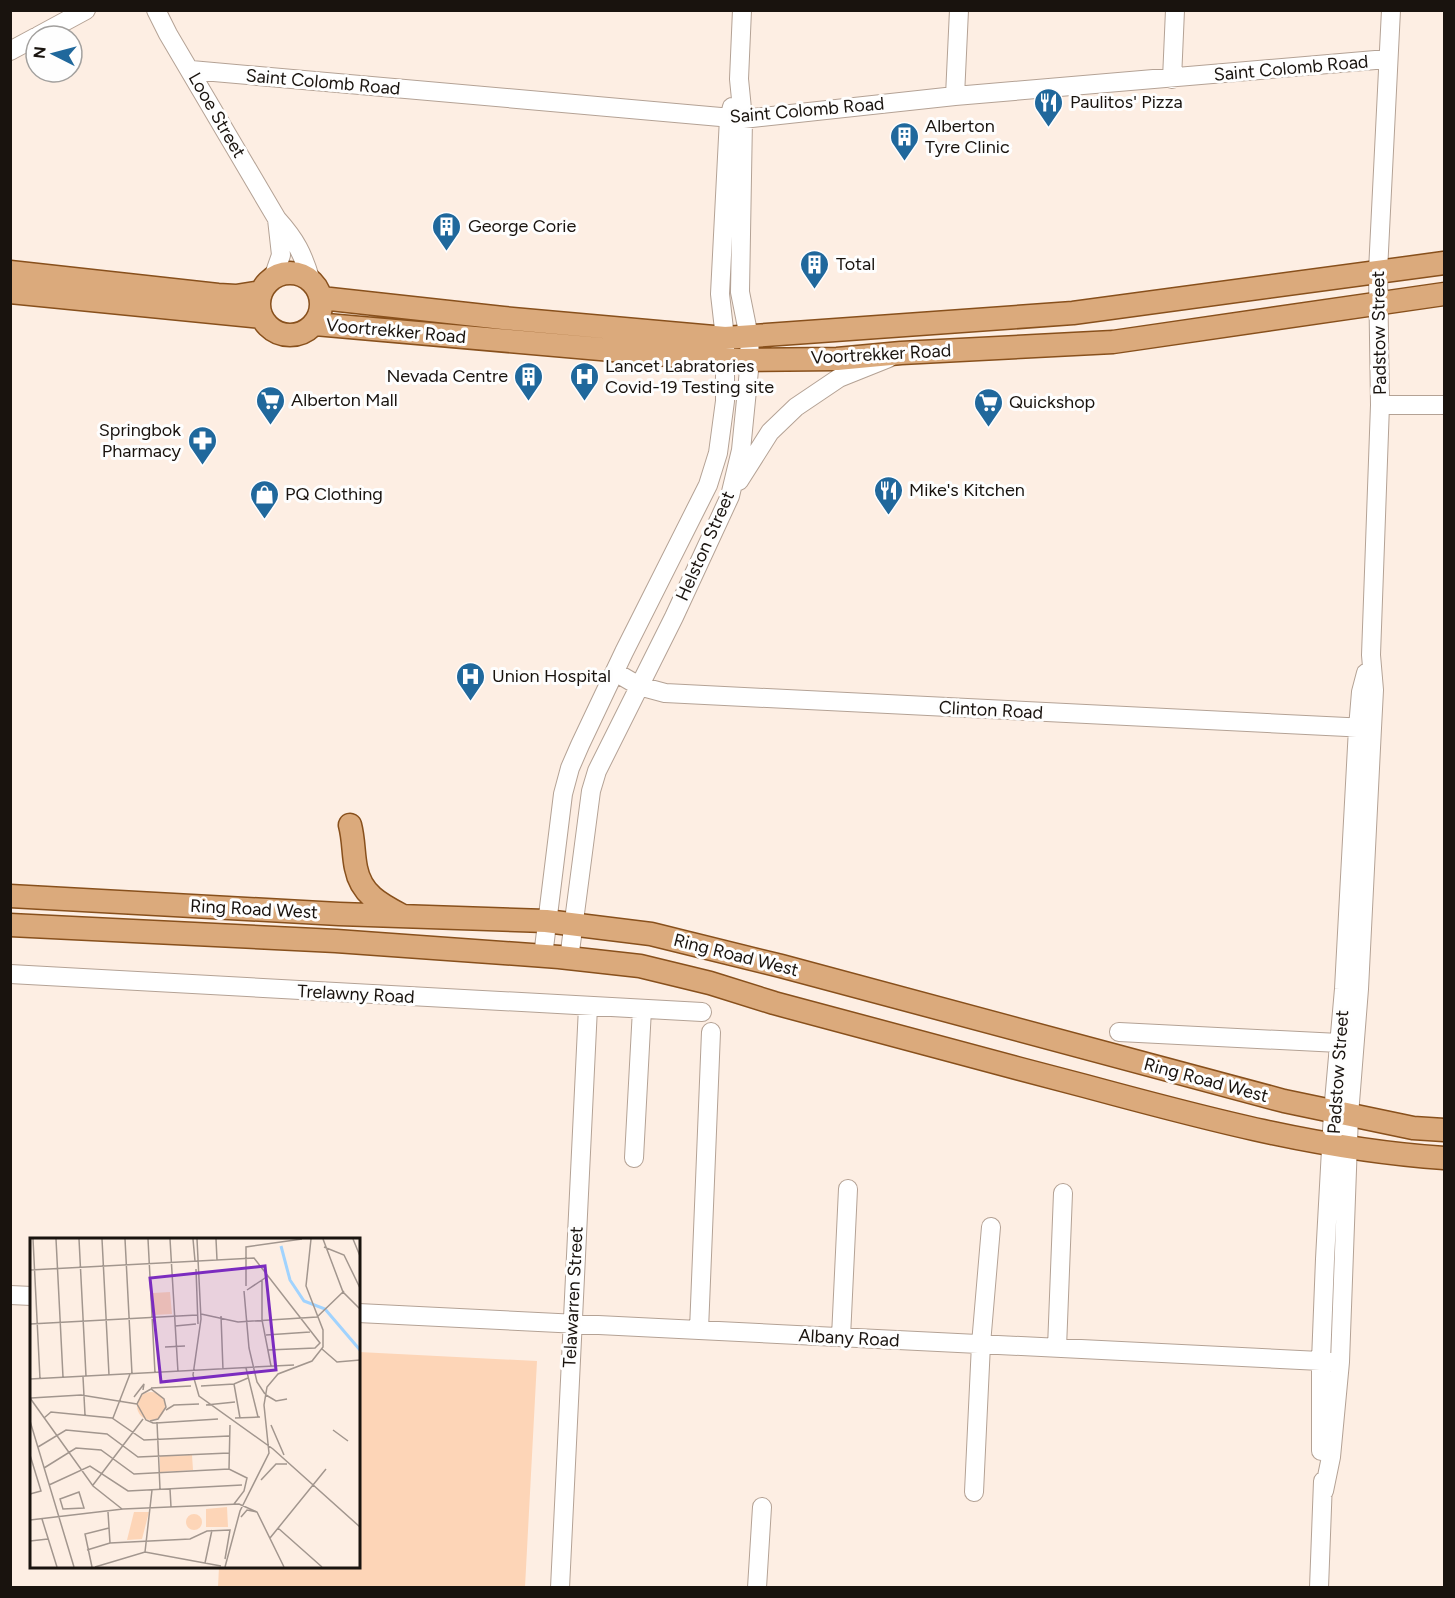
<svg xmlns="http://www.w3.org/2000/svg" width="1455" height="1598" font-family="Figtree,sans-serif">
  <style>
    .green { fill: #fdd5b7 }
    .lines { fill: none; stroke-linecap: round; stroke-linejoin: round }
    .minor-casing { stroke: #b4a295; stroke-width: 20 }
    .major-casing { stroke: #88501c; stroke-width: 25 }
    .minor { stroke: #fff; stroke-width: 18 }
    .major { stroke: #dbaa7c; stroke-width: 22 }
    .labels { text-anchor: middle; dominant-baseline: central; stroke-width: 6; stroke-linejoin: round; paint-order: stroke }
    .street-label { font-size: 18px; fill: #19130e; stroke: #fefefe }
    .poi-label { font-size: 18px; fill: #19130e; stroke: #fefefe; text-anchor: start }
    .inset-river { fill: none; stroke: #a1d3fe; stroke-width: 3 }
    .inset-road { fill: none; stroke: #a2968e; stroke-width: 1.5 }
    .view { fill: #7b2cbf; fill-opacity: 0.15; stroke: #7b2cbf; stroke-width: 3 }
    .inset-edge { fill: none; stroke: #19130e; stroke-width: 3 }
  </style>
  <rect width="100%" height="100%" fill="#fdeee3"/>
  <path class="green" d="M359,1352L537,1361L525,1587H218L219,1567L358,1566Z"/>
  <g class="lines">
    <defs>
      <path id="minor" d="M156,10L168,34L277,219C296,240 303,254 311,281
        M38,36L86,10
        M10,51L36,37
        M191,70L743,119L955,96L1387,59
        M1172,79L1175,10
        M955,96L959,10
        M273,278L281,255L277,219
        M1380,405H1444
        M739,481L770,432L796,407L839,378L889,358
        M615,672L639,686L665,693L1367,728
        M543,956L563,794L570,768L580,745L624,652L708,485L718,453L725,401V338L720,294L729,118L732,107
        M569,959L591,791L597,771L674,617L730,496L741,450L750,360L749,337L740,292L743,119L739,79L742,10
        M10,974L702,1012
        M1119,1032L1339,1043
        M634,1158L642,1009
        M10,1295L32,1296
        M358,1313L1340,1362
        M699,1330L711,1032
        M841,1337L848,1189
        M1057,1348L1063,1193
        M1321,1451V1361L1325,1259L1333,1113L1344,989L1358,728L1361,692L1366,673
        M1324,1491L1331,1457L1340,1362L1349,1115L1359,989L1372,728L1374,690L1371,655L1380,405L1378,271L1391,10
        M974,1492L981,1344L991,1227
        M560,1588L588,1007
        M757,1588L762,1507
        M1319,1588L1323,1481"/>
      <path id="major" d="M10,272L218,295L236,296L261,292
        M259 304a31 31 0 1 1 62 0a31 31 0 1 1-62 0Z
        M10,292L261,317
        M321,298L503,318L725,338L1073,313L1444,263
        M315,324L726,360L837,359L901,353L1113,342L1444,294
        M350,825C354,840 353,854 356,868C361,894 380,904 401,915
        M10,896L339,914L546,921L651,934L781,966L1284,1101L1413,1128L1444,1130
        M10,925L336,941L559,957L640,966L710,983L774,1003C877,1031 981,1059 1085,1086C1203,1118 1322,1150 1444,1158"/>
    </defs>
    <use href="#minor" class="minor-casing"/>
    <use href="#major" class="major-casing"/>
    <use href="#minor" class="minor"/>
    <use href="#major" class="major"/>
  </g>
  <defs>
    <symbol id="restaurant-pin" viewBox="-11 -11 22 30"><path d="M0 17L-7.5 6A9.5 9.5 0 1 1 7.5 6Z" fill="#20689c" stroke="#fefefe"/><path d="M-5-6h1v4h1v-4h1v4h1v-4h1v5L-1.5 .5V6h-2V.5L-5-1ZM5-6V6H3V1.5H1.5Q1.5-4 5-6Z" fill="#fff"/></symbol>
    <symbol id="building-pin" viewBox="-11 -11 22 30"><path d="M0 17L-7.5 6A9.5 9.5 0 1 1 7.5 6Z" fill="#20689c" stroke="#fefefe"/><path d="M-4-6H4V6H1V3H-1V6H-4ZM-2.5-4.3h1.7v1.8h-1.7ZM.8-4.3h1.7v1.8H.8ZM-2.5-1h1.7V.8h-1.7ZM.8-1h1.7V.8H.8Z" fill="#fff"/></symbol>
    <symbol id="hospital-pin" viewBox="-11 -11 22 30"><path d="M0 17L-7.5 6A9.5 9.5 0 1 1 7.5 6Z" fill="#20689c" stroke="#fefefe"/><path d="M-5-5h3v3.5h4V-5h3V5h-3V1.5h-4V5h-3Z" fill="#fff"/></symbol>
    <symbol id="supermarket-pin" viewBox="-11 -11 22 30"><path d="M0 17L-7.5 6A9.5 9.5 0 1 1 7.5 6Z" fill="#20689c" stroke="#fefefe"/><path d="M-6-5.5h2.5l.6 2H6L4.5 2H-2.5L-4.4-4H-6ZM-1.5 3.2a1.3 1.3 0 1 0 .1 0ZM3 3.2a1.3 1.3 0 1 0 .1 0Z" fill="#fff"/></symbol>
    <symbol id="pharmacy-pin" viewBox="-11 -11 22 30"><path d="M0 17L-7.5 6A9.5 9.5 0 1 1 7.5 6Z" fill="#20689c" stroke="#fefefe"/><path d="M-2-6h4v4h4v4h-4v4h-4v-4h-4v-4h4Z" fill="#fff"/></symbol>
    <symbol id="shop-pin" viewBox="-11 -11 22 30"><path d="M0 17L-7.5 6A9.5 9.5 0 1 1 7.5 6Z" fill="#20689c" stroke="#fefefe"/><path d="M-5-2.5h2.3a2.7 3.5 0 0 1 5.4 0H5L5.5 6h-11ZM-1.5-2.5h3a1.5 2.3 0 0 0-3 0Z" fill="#fff"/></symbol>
  </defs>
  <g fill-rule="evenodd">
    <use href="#restaurant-pin" x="1032" y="86" width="33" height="45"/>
    <use href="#building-pin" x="888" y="120" width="33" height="45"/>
    <use href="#building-pin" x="430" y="210" width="33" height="45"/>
    <use href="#building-pin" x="798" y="248" width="33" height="45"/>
    <use href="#building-pin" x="512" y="360" width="33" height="45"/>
    <use href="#hospital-pin" x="568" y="360" width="33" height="45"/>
    <use href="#supermarket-pin" x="254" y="384" width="33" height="45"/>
    <use href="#supermarket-pin" x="972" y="386" width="33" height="45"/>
    <use href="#pharmacy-pin" x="186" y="424" width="33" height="45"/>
    <use href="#restaurant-pin" x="872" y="474" width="33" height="45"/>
    <use href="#shop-pin" x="248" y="478" width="33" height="45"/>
    <use href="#hospital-pin" x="454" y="660" width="33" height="45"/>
  </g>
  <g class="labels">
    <g class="street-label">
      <text transform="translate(1291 68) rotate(-5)">Saint Colomb Road</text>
      <text transform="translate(323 82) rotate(5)">Saint Colomb Road</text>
      <text transform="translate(807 110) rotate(-5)">Saint Colomb Road</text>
      <text transform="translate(217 115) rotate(60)">Looe Street</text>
      <text transform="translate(396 331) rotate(5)">Voortrekker Road</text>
      <text transform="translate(1379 333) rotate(-91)">Padstow Street</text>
      <text transform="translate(881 354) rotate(-3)">Voortrekker Road</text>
      <text transform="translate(705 546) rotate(-66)">Helston Street</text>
      <text transform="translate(991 710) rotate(3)">Clinton Road</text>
      <text transform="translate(254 909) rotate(3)">Ring Road West</text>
      <text transform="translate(736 955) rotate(14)">Ring Road West</text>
      <text transform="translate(356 994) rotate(3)">Trelawny Road</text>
      <text transform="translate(1338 1072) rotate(-86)">Padstow Street</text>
      <text transform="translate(1206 1080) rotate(15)">Ring Road West</text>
      <text transform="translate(573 1297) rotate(-87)">Telawarren Street</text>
      <text transform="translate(849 1338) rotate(3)">Albany Road</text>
    </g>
    <g class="poi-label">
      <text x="1070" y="102">Paulitos' Pizza</text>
      <text x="925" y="126">Alberton<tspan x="925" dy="21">Tyre Clinic</tspan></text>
      <text x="468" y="226">George Corie</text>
      <text x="836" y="264">Total</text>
      <text x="605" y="366">Lancet Labratories<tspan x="605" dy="21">Covid-19 Testing site</tspan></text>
      <text x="508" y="376" text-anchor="end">Nevada Centre</text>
      <text x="291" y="400">Alberton Mall</text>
      <text x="1009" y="402">Quickshop</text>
      <text x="181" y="430" text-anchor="end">Springbok<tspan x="181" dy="21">Pharmacy</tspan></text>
      <text x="909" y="490">Mike's Kitchen</text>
      <text x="285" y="494">PQ Clothing</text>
      <text x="492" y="676">Union Hospital</text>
    </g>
  </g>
  <g transform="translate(30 1238)">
    <rect width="330" height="330" fill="#fdeee3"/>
    <path d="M140,54L142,76L124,77L123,55ZM107 168a14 14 0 1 1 28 0a14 14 0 1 1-28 0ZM162,217L163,232L130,234V218ZM197,269L198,289H176V271ZM104,274H119L112,301L97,302ZM156 284a8 8 0 1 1 16 0a8 8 0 1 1-16 0Z" fill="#fdd5b7"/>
    <path class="inset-river" d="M251,8L260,42L274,63L295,71L330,112"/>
    <path class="inset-road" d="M3,1L10,141M26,1L33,139M49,1L56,138M72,1L79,137M95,1L102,136M118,1L125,135M140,1L148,134M163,1L165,23M167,1L171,81L163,137L169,158L243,211L330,289M186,1L187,22M293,1L313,54L330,71M323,1L330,18M294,9L314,17L330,50M166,31L168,86M0,32L224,20L290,105L285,110L238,112M232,42V82L241,128M216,48V9L272,1M217,52L238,38M214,53L219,110L227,144L235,156M171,76L208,84L287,79L314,53M191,78L193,132M0,86L167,77M145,88L166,86M236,97L280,94M135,109L155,108M292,111L307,124L330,122M216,130L228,179M53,139L55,177M0,141L264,127M204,146L210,180M171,148L204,146L218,140M121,150L161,148M236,157L246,163L257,161M104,159L114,146L113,152M0,160L63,248L92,271M1,160L51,157L107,166M176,167L205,164M136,172L144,167L169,166M14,180L21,174L82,180L114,202L199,198M83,180L100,136M205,180L230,179M0,183L44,329M120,183L128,181L136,169L134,161L121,151L112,156L107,166L116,182L123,185H126L188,181M127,184L130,251M241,187L254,217M303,192L318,203M8,209L36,192L77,196L108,219L199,215M0,217L11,253L0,256M14,230L46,210L71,212L104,236L199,231L217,240L214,253L204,266M199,231L200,187M231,242L246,226H257M19,247L60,228L98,253L212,247M63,247L113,181M140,251L141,269M49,254L54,270L33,271L30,261ZM78,274L80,305M211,279L217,272L227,274M12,281L27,329M0,282L93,271L209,266L227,274L254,329M248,290L292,329M240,300L296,231M0,303L18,301M57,312L80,305L160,301L177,293L200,292L195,321M115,314L122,252M175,325L182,292M62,329L55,296L79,290M65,329L115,314L191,328M195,329L210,273L239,215L234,167L237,149L248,136L282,123L293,109V92L276,48L281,1"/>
    <path class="view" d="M235,28L246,132L131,144L120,40Z"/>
    <rect width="330" height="330" class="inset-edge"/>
  </g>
  <rect width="1455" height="1598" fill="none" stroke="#19130e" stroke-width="24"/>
  <g transform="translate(54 54) rotate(276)"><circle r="28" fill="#fefefe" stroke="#a2a09e" stroke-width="1.5"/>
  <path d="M0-4.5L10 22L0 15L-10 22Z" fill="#20689c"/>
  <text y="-9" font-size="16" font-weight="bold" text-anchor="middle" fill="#19130e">N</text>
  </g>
</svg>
